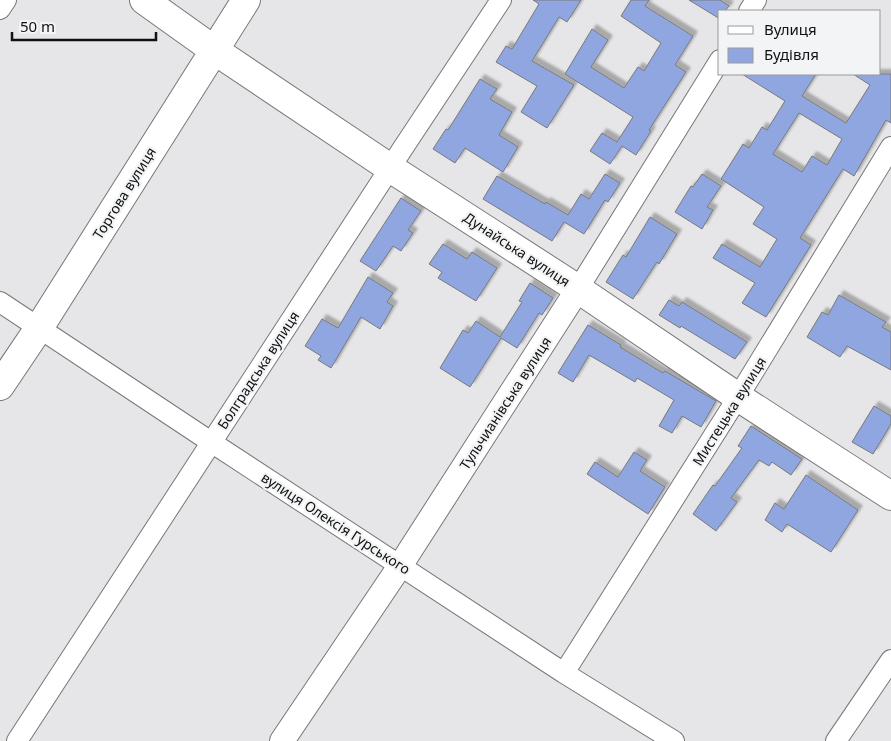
<svg xmlns="http://www.w3.org/2000/svg" width="891" height="741" font-family="'Noto Sans',sans-serif">
  <style>
    .building { fill: #8fa6e1; stroke: #79797a; fill-rule: evenodd; filter: url(#shadow) }
    .lines { fill: none; stroke-linecap: round; stroke-linejoin: round }
    .minor-casing { stroke: #777779; stroke-width: 22 }
    .tertiary-casing { stroke: #777779; stroke-width: 26 }
    .secondary-casing { stroke: #777779; stroke-width: 30 }
    .minor { stroke: #fff; stroke-width: 20 }
    .tertiary { stroke: #fff; stroke-width: 24 }
    .secondary { stroke: #fff; stroke-width: 28 }
    .labels { text-anchor: middle; dominant-baseline: central; stroke-width: 4.5; stroke-linejoin: round; paint-order: stroke }
    .street-label { font-size: 14px; fill: #111112; stroke: #f3f4f5 }
  </style>
  <defs>
    <filter id="shadow"><feDropShadow dx="4.5" dy="-4.5" stdDeviation="1" flood-color="#0004"/></filter>
  </defs>
  <rect width="100%" height="100%" fill="#e6e6e8"/>
  <path class="building" d="M533,0H581L567,22L559,17L532,61L574,85L547,128L521,112L537,86L496,62L506,46L512,49L539,4Z
    M631,0H649L645,6L693,36L675,65L686,72L649,130L651,131L636,155L622,146L610,164L590,151L602,133L617,142L633,117L565,74L592,29L608,40L591,67L624,88L638,67L644,71L661,43L621,16Z
    M689,0H720L729,6L725,11H720V19Z
    M742,74H816L802,96L846,123L870,85L853,74H891V123L886,120L854,176L843,169L800,238L811,245L766,317L742,303L755,283L713,258L722,244L760,267L777,239L753,224L764,207L721,179L743,144L749,148L762,127L767,130L785,101ZM799,113L842,139L827,165L812,156L802,172L773,154Z
    M480,79L497,89L490,99L512,112L499,135L518,147L503,172L465,148L455,163L433,149L446,129L448,130Z
    M605,174L620,183L608,202L605,200L584,234L564,222L552,241L483,199L497,176L545,204L546,202L568,215L581,194L589,199Z
    M702,174L721,186L707,207L713,210L702,229L675,212L691,186L693,187Z
    M401,198L421,211L408,230L413,233L401,251L393,246L376,271L360,261Z
    M650,217L677,234L659,264L657,262L633,299L606,282L623,255L626,257Z
    M443,244L467,259L472,252L497,268L476,301L438,278L442,272L429,264Z
    M368,277L393,293L387,302L393,306L380,329L361,317L331,368L318,360L321,356L305,346L322,319L338,328Z
    M530,283L553,298L542,315L539,313L517,348L501,338L470,387L440,368L463,330L468,333L476,321L500,337L522,302L519,301Z
    M839,295L886,322L882,327L891,332V370L847,346L840,357L807,337L822,312L828,315Z
    M669,300L679,306L682,302L747,342L735,359L681,326L680,328L659,315Z
    M588,325L621,345L620,347L663,373L665,371L716,401L701,427L682,416L672,433L659,426L674,400L637,378L635,382L589,355L573,382L558,373Z
    M874,406L891,416V424L873,454L852,442Z
    M751,426L802,459L791,475L772,462L769,466L759,460L731,498L737,502L716,531L693,514L713,485L715,486L742,448L738,446Z
    M634,452L647,460L640,471L665,487L648,514L587,474L595,462L618,477Z
    M806,475L858,510L831,552L787,524L782,532L765,520L775,503L784,509Z"/>
  <g class="lines">
    <defs>
      <path id="minor" d="M0,9L6,0
        M749,11L756,0
        M578,289L720,60
        M0,302L211,442L564,673L674,741
        M564,673L738,397L891,147
        M17,741L403,148L501,0
        M836,741L891,660"/>
      <path id="tertiary" d="M282,741L400,566L578,289"/>
      <path id="secondary" d="M144,0L214,50L390,168L578,289L738,397L891,496
        M0,386L39,328L246,0"/>
    </defs>
    <use href="#minor" class="minor-casing"/>
    <use href="#tertiary" class="tertiary-casing"/>
    <use href="#secondary" class="secondary-casing"/>
    <use href="#minor" class="minor"/>
    <use href="#tertiary" class="tertiary"/>
    <use href="#secondary" class="secondary"/>
  </g>
  <g class="labels">
    <g class="street-label">
      <text transform="translate(124 193) rotate(-58)">Торгова вулиця</text>
      <text transform="translate(517 249) rotate(33)">Дунайська вулиця</text>
      <text transform="translate(258 370) rotate(-57)">Болградська вулиця</text>
      <text transform="translate(505 403) rotate(-57)">Тульчианівська вулиця</text>
      <text transform="translate(729 411) rotate(-58)">Мистецька вулиця</text>
      <text transform="translate(336 523) rotate(33)">вулиця Олексія Гурського</text>
    </g>
  </g>
  <rect x="718" y="10" width="162" height="65" fill="#f3f4f5" stroke="#99999a"/>
  <rect x="728" y="26" width="25" height="8" fill="#ffffff" stroke="#99999a"/>
  <text x="764" y="35" font-size="15" fill="#111112">Вулиця</text>
  <rect x="728" y="48" width="25" height="15" fill="#8fa6e1" stroke="#99999a"/>
  <text x="764" y="60" font-size="15" fill="#111112">Будівля</text>
  <path d="M12 32v8h144v-8" fill="none" stroke="#111112" stroke-width="2.5"/>
  <text x="20" y="32" font-size="15" fill="#111112" stroke="#f3f4f5" stroke-width="4" paint-order="stroke">50 m</text>
</svg>
